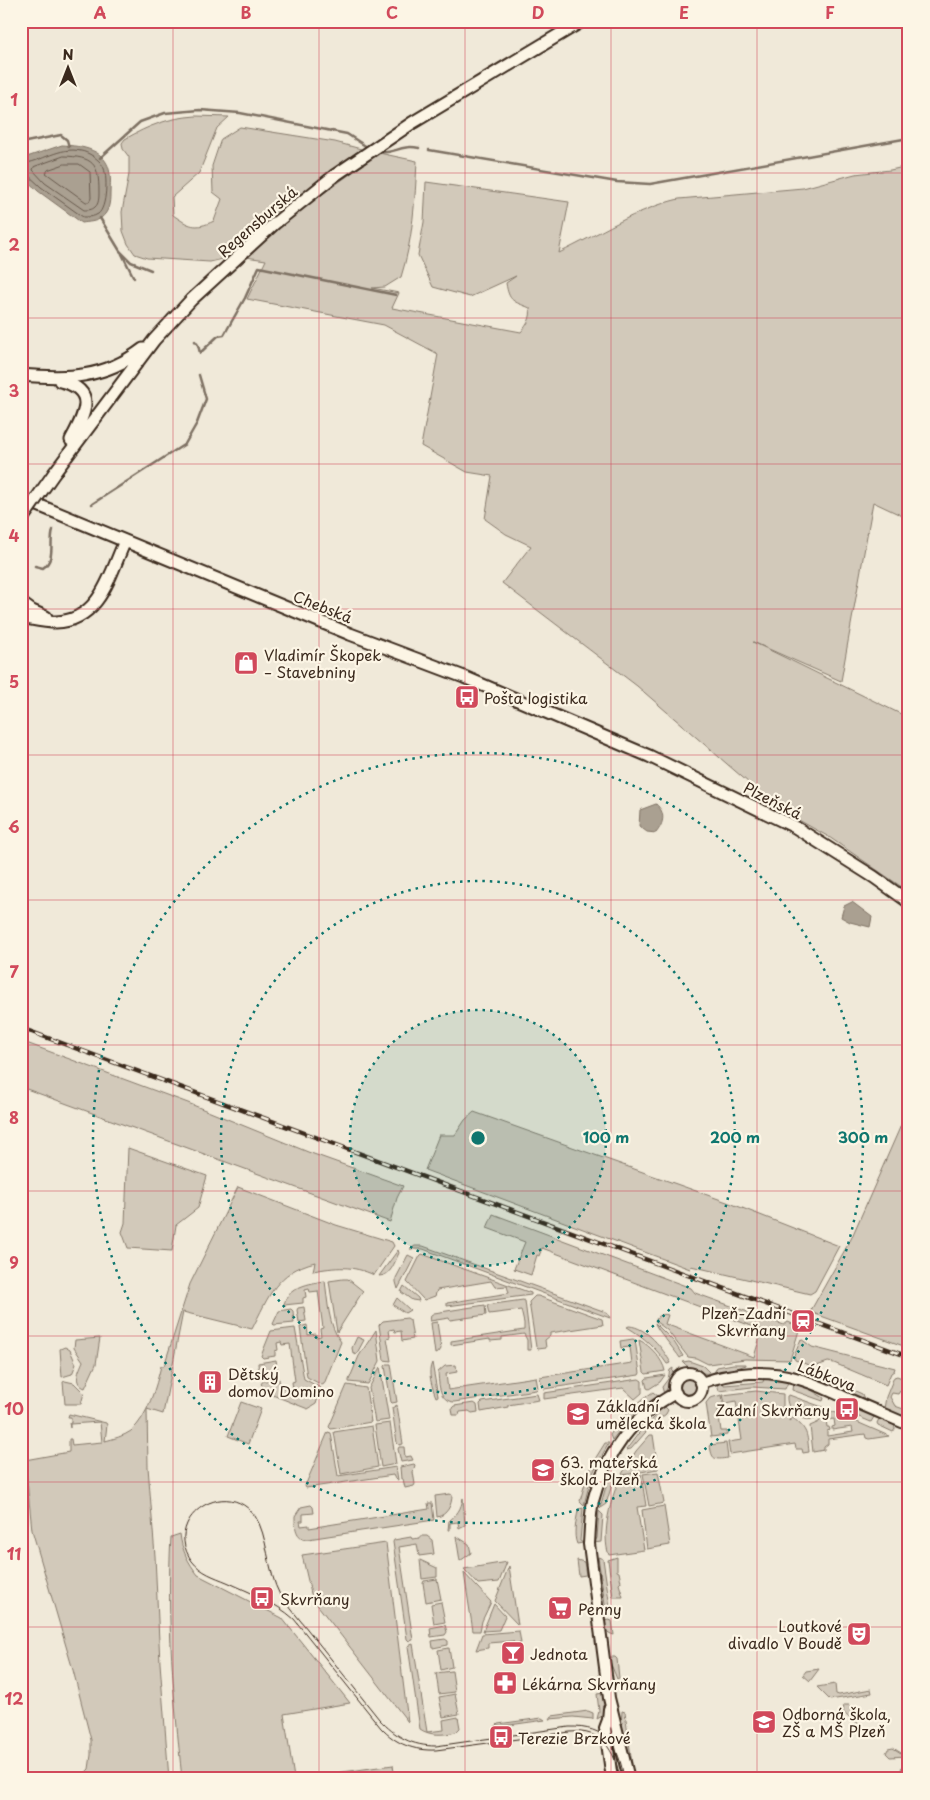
<svg xmlns="http://www.w3.org/2000/svg" width="930" height="1800" font-family="'Playpen Sans',sans-serif">
  <style>
    .green { fill: #d2c9ba; stroke: #867a6c; fill-rule: evenodd }
    .water { fill: #aaa091; stroke: #7e7163 }
    .lines { fill: none; stroke-linecap: round; stroke-linejoin: round }
    .shore { stroke: #67594c; stroke-width: 1 }
    .stream { stroke: #7e7163; stroke-width: 2.5 }
    .tertiary-casing { stroke: #3b2a1e; stroke-width: 14 }
    .secondary-casing { stroke: #3b2a1e; stroke-width: 15 }
    .tertiary { stroke: #fcf5e5; stroke-width: 10 }
    .secondary { stroke: #fcf5e5; stroke-width: 11 }
    .tram { stroke: #3b2a1e; stroke-width: 1 }
    .rail-casing { stroke: #3b2a1e; stroke-width: 4.5 }
    .rail { stroke: #fcf5e5; stroke-width: 2.5; stroke-dasharray: 8; stroke-linecap: butt }
    .secondary-bridge-casing { stroke: #3b2a1e; stroke-width: 15; stroke-linecap: butt }
    .secondary-bridge { stroke: #fcf5e5; stroke-width: 11 }
    .grid { fill: none; stroke: #d1495b; stroke-width: 1; stroke-opacity: 0.55 }
    .ring { fill: none; stroke: #0f766e; stroke-width: 2.5; stroke-dasharray: 2.5 5 }
    .labels { text-anchor: middle; dominant-baseline: central; stroke-width: 4.5; stroke-linejoin: round; paint-order: stroke }
    .street-label { font-size: 15px; fill: #3b2a1e; stroke: #fcf5e5 }
    .poi-label { font-size: 15px; fill: #3b2a1e; stroke: #fcf5e5; text-anchor: start }
    .centre { fill: #0f766e; stroke: #fcf5e5; stroke-width: 2.5 }
    .ring-label { font-size: 15px; text-anchor: middle; font-weight: bold; fill: #0f766e; stroke: #fcf5e5; stroke-width: 4.5; stroke-linejoin: round; paint-order: stroke }
    .neatline { fill: none; stroke: #d1495b; stroke-width: 2 }
    .grid-label { font-size: 16px; text-anchor: middle; font-weight: bold; fill: #d1495b }
  </style>
  <rect width="100%" height="100%" fill="#f0e9d9"/>
  <filter id="ink" filterUnits="userSpaceOnUse"><feTurbulence type="fractalNoise" baseFrequency=".02" numOctaves="2"/><feDisplacementMap in="SourceGraphic" scale="10" xChannelSelector="R" yChannelSelector="G"/><feConvolveMatrix kernelMatrix="1 2 1 2 8 2 1 2 1" color-interpolation-filters="sRGB"/></filter>
  <g filter="url(#ink)">
    <path class="green" d="M196,116L229,117L217,128L199,173L172,197L173,215C189,226 195,230 214,221L222,199L213,192L212,166L221,139L240,127L335,142L361,149L268,220L227,258L210,262L147,258L135,254L128,244L123,231L122,212L129,174V157L123,149L122,143L125,139C150,125 168,118 196,116Z
      M379,153L417,161C415,201 413,239 401,277L385,287L372,288L399,293L392,308L521,332C527,325 532,318 530,308C513,301 509,302 506,283L516,276L470,297L433,287L418,255L424,222L426,182L569,202L559,253C599,234 636,209 679,199L803,188L855,174L890,170L909,166V259L903,293L909,294V519L873,502L841,681L753,642L909,718V892L829,837L779,809L637,686L502,583L531,546L506,534L485,519L492,476L467,472L421,446L438,354L384,325L247,299L266,260L246,257L302,209Z
      M21,1041L188,1103L308,1152L403,1186L397,1198L390,1222L21,1087Z
      M909,1107V1348L810,1312L851,1239Z
      M474,1112L727,1202L839,1246L815,1291L810,1294L691,1266L690,1269L425,1170L439,1135H455L465,1120Z
      M128,1148L207,1176L198,1208L176,1225L172,1251L128,1248L122,1232L125,1223Z
      M238,1187L336,1225L392,1242L394,1246L374,1275C353,1265 335,1267 313,1271L315,1262C276,1272 269,1296 252,1329L183,1312L163,1414L147,1409L148,1467L155,1556L160,1663L169,1779H74L82,1776L89,1769L91,1755V1740L73,1670L32,1530L25,1460L69,1452V1439H71L72,1445L102,1442L100,1422L70,1424V1428L69,1423H71V1417H68L69,1414L106,1423L107,1425L105,1441C113,1439 124,1436 131,1431C148,1417 156,1386 161,1366H164L190,1284Z
      M493,1214L691,1288L695,1293L784,1325L788,1322L800,1327L790,1360L745,1359L708,1364L696,1358L688,1357L667,1330L655,1321C658,1316 662,1313 668,1315L665,1324L754,1357L762,1330L542,1248L539,1256L537,1255L531,1275L514,1269L525,1242L487,1228Z
      M415,1246H423L603,1311L608,1314L610,1318L423,1249H410Z
      M398,1250L399,1253C394,1263 391,1276 379,1276Z
      M422,1254L531,1293V1295L447,1306V1303L509,1293L507,1286L495,1287L491,1281L437,1290L435,1296L424,1300L407,1282L420,1256Z
      M408,1255L414,1258L398,1289L396,1282V1278Z
      M343,1279H348L363,1291L337,1332L329,1281Z
      M325,1281C328,1302 328,1325 341,1342L324,1384L322,1385L307,1377L300,1327L307,1325L308,1335L316,1334V1337L321,1336L320,1329L323,1328L318,1291L310,1292L309,1289L305,1290L306,1297L303,1298V1303L284,1305C287,1287 310,1283 325,1281Z
      M404,1286L418,1298L419,1301L412,1300L401,1292Z
      M535,1296H538L602,1319L603,1325L550,1333V1336L545,1340L546,1348L538,1349L536,1347L529,1302Z
      M397,1298L410,1310L405,1313L393,1305Z
      M523,1300L525,1301L531,1350H527V1340L524,1334L502,1337V1340L490,1341V1339L451,1345V1341L524,1330V1323L521,1310L489,1314L487,1305Z
      M485,1305L486,1315L450,1320L449,1318L430,1321L431,1315L434,1313Z
      M304,1307L306,1321L299,1322L297,1310L298,1308Z
      M291,1309L293,1311L294,1323L274,1325L273,1324L279,1311Z
      M407,1318L410,1320L413,1339L402,1341L401,1331L395,1332L394,1329L389,1330L390,1337L387,1338L391,1361L384,1360L379,1325L383,1321Z
      M437,1322L441,1349L439,1352L435,1354L431,1323Z
      M655,1323L674,1342L683,1356L680,1358C675,1350 656,1329 655,1323Z
      M629,1326C647,1327 663,1349 671,1363L667,1364C656,1348 644,1337 627,1327Z
      M295,1328L304,1379L321,1388L316,1404L308,1409L270,1394L261,1384L263,1381L279,1379L280,1388L288,1387L289,1390L293,1389L292,1382L295,1381L290,1344L282,1345L281,1342L277,1343L278,1350L275,1351V1356L263,1358L261,1356L271,1331Z
      M376,1330L380,1361L368,1384L349,1382V1380L359,1356Z
      M357,1337L364,1340L356,1355L353,1353L352,1348Z
      M100,1338L96,1364L85,1388C72,1383 79,1371 83,1361L74,1348L75,1340Z
      M633,1339L635,1340L640,1373L639,1375L544,1389L542,1387L540,1377L632,1363L630,1347L621,1348L620,1341Z
      M801,1339L812,1347L895,1368L894,1371L891,1373L886,1385L834,1363L828,1362L814,1367L795,1360L794,1356Z
      M639,1340C650,1345 663,1360 665,1371L646,1374L644,1372Z
      M65,1347L70,1350L76,1364L72,1374L62,1377L60,1349Z
      M276,1360L278,1374L259,1377L258,1363Z
      M689,1361L703,1366L710,1373C701,1375 689,1369 683,1362Z
      M432,1363L438,1396L436,1397C432,1387 427,1372 432,1363Z
      M387,1364H391L397,1402L392,1403L391,1402L385,1366Z
      M733,1364H746V1365L731,1370L714,1373L717,1367Z
      M456,1365L457,1372L446,1374L448,1390L536,1377L538,1388L536,1390L454,1402C439,1401 439,1385 438,1372L445,1366Z
      M380,1367L389,1420L375,1422L369,1388Z
      M673,1368L671,1381L664,1394L662,1387L668,1379L670,1370Z
      M665,1375L660,1382L649,1389L647,1388L645,1380L647,1378Z
      M897,1376L909,1381V1395L900,1391L898,1394L892,1393L890,1397L895,1406L909,1411L906,1418L884,1409L886,1397L894,1377Z
      M680 1386a8 8 0 1 1 16 0a8 8 0 1 1-16 0Z
      M639,1379L642,1381V1393L635,1399L623,1388L544,1399V1393Z
      M764,1379L788,1382L785,1389L752,1387L719,1391L717,1383L723,1382L724,1385L763,1382Z
      M831,1380L862,1394L864,1399L826,1383Z
      M65,1381L74,1383L84,1393L81,1404H65L63,1382Z
      M793,1383L808,1388L824,1398L823,1401L792,1390Z
      M347,1385L366,1388L371,1422L331,1429L329,1427Z
      M756,1391L783,1394V1408L766,1410L765,1407L762,1408L763,1419L767,1418L766,1415L786,1412L790,1416L789,1421L793,1418C808,1430 807,1434 809,1452L803,1453L802,1449H796L795,1444L730,1454L728,1442L742,1440L736,1401L725,1403L723,1395Z
      M653,1392L659,1397L649,1404L645,1403L625,1424L612,1440L610,1435C621,1419 637,1402 653,1392Z
      M537,1394L539,1400L508,1405V1407L481,1412L480,1404L482,1402Z
      M722,1395L724,1409L718,1410L721,1431H727V1435L711,1437L706,1403L710,1398Z
      M789,1395L825,1408C819,1418 812,1422 801,1418C793,1412 786,1407 787,1396Z
      M241,1402L261,1409L248,1444L228,1436Z
      M474,1403L477,1405L478,1412L472,1413L469,1411L460,1412L459,1415H453L452,1408L454,1406Z
      M397,1405L403,1444L399,1445L397,1443L392,1408Z
      M664,1406L668,1410L666,1414L652,1425L631,1449L626,1450L638,1434L656,1416V1412Z
      M849,1408L862,1410L875,1415L871,1422L847,1412Z
      M827,1409L889,1436L869,1439L866,1438L865,1434L828,1439V1444L824,1447V1450L813,1452L810,1426L819,1422ZM834,1419L835,1426L832,1427V1430L852,1427L853,1432L827,1436V1431L830,1430L829,1427H827L826,1420Z
      M880,1417L894,1424L895,1429L893,1432L878,1425L877,1423Z
      M390,1423L396,1464L381,1467L375,1425Z
      M372,1426L378,1467L341,1474L334,1432Z
      M328,1432L331,1433L338,1476L396,1467L398,1480L395,1479L393,1475L306,1488L305,1486Z
      M650,1435H653L658,1469L623,1475L622,1474L636,1451Z
      M605,1443H609L597,1464L595,1459Z
      M726,1443L728,1458C714,1460 712,1460 710,1445Z
      M399,1447H404L405,1457L411,1456L413,1460L401,1462L398,1449Z
      M414,1464L415,1465L413,1472L415,1484L414,1486L405,1488L403,1479H401L400,1467Z
      M592,1467H596L591,1477L584,1505L580,1501L587,1476Z
      M658,1472L664,1503L649,1506L643,1474Z
      M611,1474L614,1476V1478L606,1504L600,1508L605,1490Z
      M641,1474L646,1506L637,1507L644,1550L609,1555C601,1535 611,1497 620,1478Z
      M450,1494L452,1495C452,1505 447,1515 437,1517L435,1496Z
      M463,1498L465,1525L459,1528L458,1522L450,1523V1530H448L449,1521C457,1514 461,1510 463,1498Z
      M428,1503H432L434,1520L308,1539C295,1539 295,1526 295,1516L301,1507L311,1505L313,1507L314,1513L303,1514V1521H300L301,1526L309,1525V1528L429,1509Z
      M664,1506L670,1545L647,1549L642,1510Z
      M583,1508L580,1541L583,1543L577,1544C573,1535 576,1521 578,1511L579,1509Z
      M599,1511L603,1515L601,1542L594,1543L597,1538Z
      M180,1534C182,1551 188,1562 198,1575L282,1618L350,1703L284,1714L294,1778L182,1779C174,1698 166,1617 171,1537Z
      M420,1536H427L432,1540L434,1554L419,1556L417,1544L399,1547L413,1640L409,1641L407,1639L393,1542L394,1540L411,1537L412,1539L420,1538Z
      M456,1536L469,1544L471,1553L460,1561Z
      M386,1543L408,1722L312,1598L302,1555Z
      M598,1557L603,1559L611,1614L602,1617L603,1612L606,1611Z
      M617,1557V1571L619,1572L621,1582L619,1584L623,1597H613L608,1560Z
      M420,1560L437,1568V1577L422,1579Z
      M577,1560L584,1562L586,1575L579,1576Z
      M507,1562L499,1582L478,1584L464,1569Z
      M509,1566L518,1625L495,1601Z
      M464,1573L491,1602L482,1621L480,1631H473Z
      M437,1579L441,1599L426,1602L423,1583L424,1581Z
      M441,1602L445,1622L434,1624L431,1604Z
      M494,1604L505,1616L499,1630L483,1631Z
      M609,1620L612,1621L614,1635C606,1633 604,1628 603,1621Z
      M445,1625L447,1632L445,1635L431,1637L430,1628Z
      M519,1631L521,1643L514,1644L513,1641L488,1643V1648L476,1650L482,1634Z
      M445,1639L448,1641V1645L433,1648L432,1641Z
      M413,1644L427,1732L444,1730L443,1720L458,1717L460,1728L456,1732C444,1735 430,1736 420,1729L408,1646Z
      M449,1648L452,1667L441,1670L438,1650Z
      M608,1657H615L617,1659L619,1678L617,1679Z
      M819,1669L810,1681L803,1675L806,1671Z
      M452,1671L455,1692L439,1694L436,1673Z
      M835,1684L836,1694L839,1695L871,1689L872,1693L830,1700L817,1687Z
      M604,1693L606,1707L604,1715L597,1719L599,1711L597,1694Z
      M455,1694L459,1714L443,1717L439,1697Z
      M844,1705H849C855,1711 852,1718 860,1725L859,1727L843,1712Z
      M588,1711L593,1713V1719L573,1717L550,1719L552,1716Z
      M622,1711L625,1712L632,1764L630,1766L621,1727Z
      M542,1718L545,1720L495,1727L498,1724Z
      M893,1748L906,1756L890,1757L886,1753L888,1749Z
      M909,1764V1779H904L901,1770L902,1766Z
      M393,1765L395,1779H329L328,1774Z"/>
    <path class="water" d="M62,145C82,146 107,149 110,174C111,180 110,187 110,194C110,203 109,212 101,218C96,222 88,222 82,223L38,191L21,175V159Z
      M656,804C666,813 664,823 656,833L647,832L639,826L640,810Z
      M852,902L872,917L870,927L850,922L841,917L844,906Z"/>
    <g class="lines">
      <path class="shore" d="M64,156C93,157 99,163 99,192C99,197 99,204 95,207C92,210 88,210 84,210L45,183L33,170L34,167Z
        M21,164C42,162 59,146 81,151C88,152 99,159 103,166C108,175 107,208 98,214C94,217 87,217 83,217L41,187L26,173L21,172
        M65,164H79L90,172L91,198L89,202H86L46,173L48,170Z"/>
      <path class="stream" d="M21,143L61,135L67,140L69,147
        M429,150L617,182L650,184L909,138
        M377,152C395,155 399,144 419,148
        M100,158L140,122L165,113L200,110L240,113L347,134L370,149
        M100,218L120,251L131,262L151,270
        M122,254L134,278
        M195,341L198,345L200,353L218,336L224,335L245,298L259,267L396,295
        M92,504L185,444L197,423L206,399L199,375
        M35,566L43,568C56,559 49,543 53,530"/>
      <defs>
        <path id="tertiary" d="M674 1387a14 14 0 1 1 28 0a14 14 0 1 1-28 0Z
          M701,1383C731,1372 768,1369 799,1379C814,1383 828,1390 842,1396C864,1406 886,1415 909,1425
          M609,1709L608,1720L605,1728L612,1779
          M629,1779L609,1698L589,1544C590,1530 590,1515 593,1501C604,1457 634,1414 676,1393"/>
        <path id="secondary" d="M21,375C67,379 104,379 143,349
          M60,381C99,390 84,415 71,440
          M55,472L154,340L191,300L274,224L334,176L412,123L582,21
          M21,498L350,634L464,677L649,756L795,827L874,877L909,902
          M21,603L32,611L46,617
          M21,617C33,619 44,622 56,622C100,621 110,574 125,541"/>
      </defs>
      <use href="#tertiary" class="tertiary-casing"/>
      <use href="#secondary" class="secondary-casing"/>
      <use href="#tertiary" class="tertiary"/>
      <use href="#secondary" class="secondary"/>
      <path class="tram" d="M620,1779C615,1750 602,1729 570,1732L436,1750C414,1751 396,1744 381,1728L294,1619C275,1602 251,1593 227,1582C215,1577 201,1573 192,1561C161,1519 226,1475 255,1516C268,1535 267,1571 280,1595L379,1719C396,1737 412,1746 436,1746L569,1727C606,1726 619,1745 624,1779"/>
      <defs>
        <path id="rail" d="M21,1028L909,1357"/>
      </defs>
      <use href="#rail" class="rail-casing"/>
      <use href="#rail" class="rail"/>
      <defs>
        <path id="secondary-bridge" d="M22,519L55,472"/>
      </defs>
      <use href="#secondary-bridge" class="secondary-bridge-casing"/>
      <use href="#secondary-bridge" class="secondary-bridge"/>
    </g>
  </g>
  <path class="grid" d="M173,21V1779M319,21V1779M465,21V1779M611,21V1779M757,21V1779M21,173H909M21,318H909M21,464H909M21,609H909M21,755H909M21,900H909M21,1045H909M21,1191H909M21,1336H909M21,1482H909M21,1627H909"/>
  <circle cx="478" cy="1138" r="128" fill="#0f766e" fill-opacity=".12"/>
  <g class="ring">
    <circle cx="478" cy="1138" r="128"/>
    <circle cx="478" cy="1138" r="257"/>
    <circle cx="478" cy="1138" r="385"/>
  </g>
  <defs>
    <symbol id="shop-square" viewBox="-11 -11 22 22"><rect x="-9" y="-9" width="18" height="18" rx="4" fill="#d1495b" stroke="#fcf5e5"/><path d="M-5-2.5h2.3a2.7 3.5 0 0 1 5.4 0H5L5.5 6h-11ZM-1.5-2.5h3a1.5 2.3 0 0 0-3 0Z" fill="#fff"/></symbol>
    <symbol id="bus-square" viewBox="-11 -11 22 22"><rect x="-9" y="-9" width="18" height="18" rx="4" fill="#d1495b" stroke="#fcf5e5"/><path d="M-5-6H5V4H4V6H2V4H-2V6H-4V4H-5ZM-3.5-4V0h7V-4ZM-3.5 1.2v1.5H-2V1.2ZM2 1.2v1.5H3.5V1.2Z" fill="#fff"/></symbol>
    <symbol id="station-square" viewBox="-11 -11 22 22"><rect x="-9" y="-9" width="18" height="18" rx="4" fill="#d1495b" stroke="#fcf5e5"/><path d="M-3-6H3Q5-6 5-4V2Q5 4 3 4L4.5 6H3L1.5 4h-3L-3 6H-4.5L-3 4Q-5 4-5 2V-4Q-5-6-3-6ZM-3.5-4v3h7v-3ZM-3.5 1v1.5H-2V1ZM2 1v1.5H3.5V1Z" fill="#fff"/></symbol>
    <symbol id="building-square" viewBox="-11 -11 22 22"><rect x="-9" y="-9" width="18" height="18" rx="4" fill="#d1495b" stroke="#fcf5e5"/><path d="M-4-6H4V6H1V3H-1V6H-4ZM-2.5-4.3h1.7v1.8h-1.7ZM.8-4.3h1.7v1.8H.8ZM-2.5-1h1.7V.8h-1.7ZM.8-1h1.7V.8H.8Z" fill="#fff"/></symbol>
    <symbol id="school-square" viewBox="-11 -11 22 22"><rect x="-9" y="-9" width="18" height="18" rx="4" fill="#d1495b" stroke="#fcf5e5"/><path d="M0-5L7-2L0 1L-7-2ZM-4 1L0 2.5L4 1V4Q0 6-4 4Z" fill="#fff"/></symbol>
    <symbol id="supermarket-square" viewBox="-11 -11 22 22"><rect x="-9" y="-9" width="18" height="18" rx="4" fill="#d1495b" stroke="#fcf5e5"/><path d="M-6-5.5h2.5l.6 2H6L4.5 2H-2.5L-4.4-4H-6ZM-1.5 3.2a1.3 1.3 0 1 0 .1 0ZM3 3.2a1.3 1.3 0 1 0 .1 0Z" fill="#fff"/></symbol>
    <symbol id="theatre-square" viewBox="-11 -11 22 22"><rect x="-9" y="-9" width="18" height="18" rx="4" fill="#d1495b" stroke="#fcf5e5"/><path d="M-5-5.5Q0-4 5-5.5V0Q5 5 0 6Q-5 5-5 0ZM-3.3-2.5H-1v1.5H-3.3ZM1-2.5H3.3v1.5H1ZM-2.8 1Q0 5.5 2.8 1Z" fill="#fff"/></symbol>
    <symbol id="bar-square" viewBox="-11 -11 22 22"><rect x="-9" y="-9" width="18" height="18" rx="4" fill="#d1495b" stroke="#fcf5e5"/><path d="M-6-5H6L.8 .8V4.5H3.5V6h-7V4.5H-.8V.8Z" fill="#fff"/></symbol>
    <symbol id="pharmacy-square" viewBox="-11 -11 22 22"><rect x="-9" y="-9" width="18" height="18" rx="4" fill="#d1495b" stroke="#fcf5e5"/><path d="M-2-6h4v4h4v4h-4v4h-4v-4h-4v-4h4Z" fill="#fff"/></symbol>
  </defs>
  <g fill-rule="evenodd">
    <use href="#shop-square" x="232" y="649" width="28" height="28"/>
    <use href="#bus-square" x="453" y="683" width="28" height="28"/>
    <use href="#station-square" x="789" y="1307" width="28" height="28"/>
    <use href="#building-square" x="196" y="1368" width="28" height="28"/>
    <use href="#bus-square" x="833" y="1395" width="28" height="28"/>
    <use href="#school-square" x="564" y="1400" width="28" height="28"/>
    <use href="#school-square" x="529" y="1456" width="28" height="28"/>
    <use href="#bus-square" x="248" y="1584" width="28" height="28"/>
    <use href="#supermarket-square" x="546" y="1594" width="28" height="28"/>
    <use href="#theatre-square" x="845" y="1620" width="28" height="28"/>
    <use href="#bar-square" x="499" y="1639" width="28" height="28"/>
    <use href="#pharmacy-square" x="491" y="1669" width="28" height="28"/>
    <use href="#school-square" x="750" y="1708" width="28" height="28"/>
    <use href="#bus-square" x="487" y="1723" width="28" height="28"/>
  </g>
  <g class="labels">
    <g class="street-label">
      <text transform="translate(257 221) rotate(-41)">Regensburská</text>
      <text transform="translate(323 606) rotate(22)">Chebská</text>
      <text transform="translate(773 800) rotate(27)">Plzeňská</text>
      <text transform="translate(827 1375) rotate(21)">Lábkova</text>
    </g>
    <g class="poi-label">
      <text x="264" y="654">Vladimír Škopek<tspan x="264" dy="17">– Stavebniny</tspan></text>
      <text x="484" y="697">Pošta logistika</text>
      <text x="786" y="1312" text-anchor="end">Plzeň-Zadní<tspan x="786" dy="17">Skvrňany</tspan></text>
      <text x="228" y="1373">Dětský<tspan x="228" dy="17">domov Domino</tspan></text>
      <text x="596" y="1405">Základní<tspan x="596" dy="17">umělecká škola</tspan></text>
      <text x="830" y="1409" text-anchor="end">Zadní Skvrňany</text>
      <text x="560" y="1461">63. mateřská<tspan x="560" dy="17">škola Plzeň</tspan></text>
      <text x="280" y="1598">Skvrňany</text>
      <text x="578" y="1608">Penny</text>
      <text x="842" y="1625" text-anchor="end">Loutkové<tspan x="842" dy="17">divadlo V Boudě</tspan></text>
      <text x="530" y="1653">Jednota</text>
      <text x="522" y="1683">Lékárna Skvrňany</text>
      <text x="782" y="1713">Odborná škola,<tspan x="782" dy="17">ZŠ a MŠ Plzeň</tspan></text>
      <text x="518" y="1737">Terezie Brzkové</text>
    </g>
  </g>
  <circle cx="478" cy="1138" r="8" class="centre"/>
  <g class="ring-label">
    <text x="606" y="1143">100 m</text>
    <text x="735" y="1143">200 m</text>
    <text x="863" y="1143">300 m</text>
  </g>
  <rect width="930" height="1800" fill="none" stroke="#fcf5e5" stroke-width="55"/>
  <g transform="translate(68 68)" stroke="#fcf5e5" stroke-width="4" paint-order="stroke">
  <path d="M0-4L9 19L0 12L-9 19Z" fill="#3b2a1e"/>
  <text y="-8" font-size="14" font-weight="bold" text-anchor="middle" fill="#3b2a1e">N</text>
  </g>
  <rect x="28" y="28" width="874" height="1744" class="neatline"/>
  <g class="grid-label">
    <text x="100" y="19">A</text>
    <text x="246" y="19">B</text>
    <text x="392" y="19">C</text>
    <text x="538" y="19">D</text>
    <text x="684" y="19">E</text>
    <text x="830" y="19">F</text>
    <text x="14" y="106">1</text>
    <text x="14" y="251">2</text>
    <text x="14" y="397">3</text>
    <text x="14" y="542">4</text>
    <text x="14" y="688">5</text>
    <text x="14" y="833">6</text>
    <text x="14" y="978">7</text>
    <text x="14" y="1124">8</text>
    <text x="14" y="1269">9</text>
    <text x="14" y="1415">10</text>
    <text x="14" y="1560">11</text>
    <text x="14" y="1705">12</text>
  </g>
</svg>
